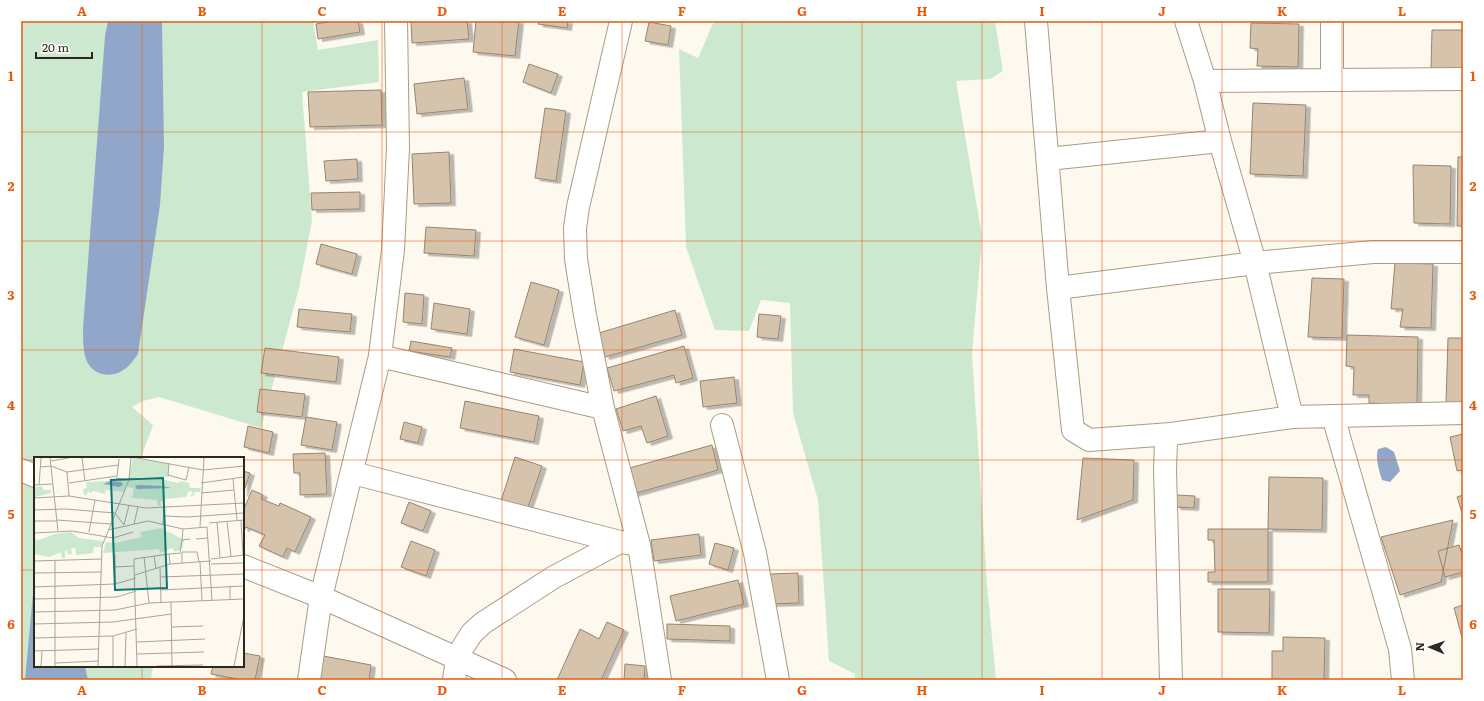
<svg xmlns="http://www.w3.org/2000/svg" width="1484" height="701" font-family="Literata,serif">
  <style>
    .green { fill: #cce9d0 }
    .water { fill: #90a7c9 }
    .building { fill: #d6c3ac; stroke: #96846f; filter: url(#shadow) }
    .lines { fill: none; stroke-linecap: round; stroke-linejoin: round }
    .minor-casing { stroke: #a89d84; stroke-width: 24 }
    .tertiary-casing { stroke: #a89d84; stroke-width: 24 }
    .minor { stroke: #fff; stroke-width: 22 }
    .tertiary { stroke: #fff; stroke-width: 22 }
    .grid { fill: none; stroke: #e8590c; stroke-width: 1; stroke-opacity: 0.55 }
    .inset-road { fill: none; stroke: #aaa59b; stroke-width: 1 }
    .view { fill: #0f766e; fill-opacity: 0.15; stroke: #0f766e; stroke-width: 2 }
    .inset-edge { fill: none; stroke: #2c281e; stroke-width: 2 }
    .neatline { fill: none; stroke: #e8590c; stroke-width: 1.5 }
    .grid-label { font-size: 13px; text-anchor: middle; font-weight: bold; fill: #e8590c }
  </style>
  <defs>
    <filter id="shadow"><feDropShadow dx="4.5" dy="2.5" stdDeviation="0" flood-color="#0004"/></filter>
  </defs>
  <rect width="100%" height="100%" fill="#fef9ef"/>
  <path class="green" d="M23,21H313L318,50L378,40L379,82L302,92L312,221L299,288L261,428L159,397L143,401L132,407L153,425L141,458H35V666H153L151,680H21V32Z
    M714,21H995L1003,71L990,79L956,81L982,237L972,354L987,584L996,680H855V674L829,661L818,500L793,413L790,303L761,300L749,331L715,330L686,247L679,49L698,58Z"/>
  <path class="water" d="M108,21H162L164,147L160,205L138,354C133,361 128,368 120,372C107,378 91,374 86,359C83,350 83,338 83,328L105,36Z
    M1386,447L1394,452L1400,471L1390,482L1382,480C1379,470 1375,459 1378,449Z
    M35,572V666H85L88,680H25Z"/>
  <path class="building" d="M334,21H358L360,32L318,39L316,24Z
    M411,21H467L469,39L412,43Z
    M476,21H519L515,56L473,52Z
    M539,21H568L567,28L538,24Z
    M649,22L671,26L668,45L645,41Z
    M1251,23L1299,24L1298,67L1257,66L1258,49L1250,48Z
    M1432,30H1463V68H1431Z
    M529,64L558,74L551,93L523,82Z
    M464,78L468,109L417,114L414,84Z
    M381,90L382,125L310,127L308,92Z
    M1253,103L1306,105L1303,176L1250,174Z
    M545,108L566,111L556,181L535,178Z
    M449,152L451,203L414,204L412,154Z
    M1458,157H1463V226H1457Z
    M357,159L358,179L326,181L324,161Z
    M1413,165L1451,166L1450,224L1414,223Z
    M360,192V209L312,210L311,193Z
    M426,227L476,230L474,256L424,253Z
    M321,244L357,254L352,274L316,264Z
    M1395,263L1433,264L1431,328L1400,327L1403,309H1391Z
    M1312,278L1344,279L1342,338L1308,337Z
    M531,282L559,290L544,345L515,337Z
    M405,293L424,295L422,324L403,322Z
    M434,303L470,309L467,334L431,329Z
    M299,309L352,314L350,332L297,327Z
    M675,310L682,335L605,357L599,333Z
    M759,314L781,316L778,339L757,337Z
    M1347,335L1418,337L1417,405L1369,403V395H1353L1354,367L1346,366Z
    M1448,338H1463V404L1446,403Z
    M411,341L452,348L450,357L409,351Z
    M684,346L693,378L676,383L674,375L614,391L607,368Z
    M265,348L339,357L336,382L261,373Z
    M514,349L584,362L580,385L510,372Z
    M734,377L737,403L703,407L700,381Z
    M260,389L305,394L302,417L257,412Z
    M656,396L668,436L647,443L641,426L623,431L616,409Z
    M465,401L539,416L534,442L460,428Z
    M306,417L337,422L332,450L301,445Z
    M404,422L422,427L418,443L400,439Z
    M248,426L273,432L269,453L244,447Z
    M1463,434V470L1457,471L1450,437Z
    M712,445L718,470L633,494L626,469Z
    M325,453L327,494L300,495V473H294L293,454Z
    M515,457L542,466L527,510L501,501Z
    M1083,458L1134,460L1133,500L1077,520Z
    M243,471L250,473L243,494Z
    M1269,477L1323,478L1322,530L1268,529Z
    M252,490L263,495L261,499L279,506L280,503L311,517L295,552L287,548L283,557L259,546L265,535L246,527L245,529L243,528V511Z
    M1176,495L1195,496L1194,508L1176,507Z
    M1463,495V516L1457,497Z
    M409,502L431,511L423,531L401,523Z
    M1453,520L1441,582L1400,595L1381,537Z
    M1208,529H1268V582H1208V572H1215L1214,540H1208Z
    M699,534L701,555L654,561L651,540Z
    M411,541L435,550L426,576L401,567Z
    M715,543L734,548L728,570L709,564Z
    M1459,545L1463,557V572L1445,577L1438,551Z
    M798,573L799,603L770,604V574Z
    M738,580L744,604L676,621L670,596Z
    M1218,589H1270L1269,633L1218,632Z
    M1463,605V641L1454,608Z
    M607,622L624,630L601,680H557L580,629L599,639Z
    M667,624L730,626V641L667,639Z
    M1283,637L1325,638L1324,680H1272V651H1283Z
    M243,653L260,656L255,680H243L211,674L213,666H243Z
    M318,655L371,665L369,680H314Z
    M625,664L645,666L644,680H624Z"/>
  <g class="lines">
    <defs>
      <path id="minor" d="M621,21L578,207L575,228L576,259L585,315L603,408L639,545L660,680
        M1036,21L1058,288L1073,430L1089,440L1171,434
        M1186,21L1205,81L1220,141L1255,263L1292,417
        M1332,21V79
        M1205,81L1463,79
        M1048,159L1220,141
        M1058,288L1255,263L1373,252H1463
        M380,356L603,408
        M1333,416L1400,649L1403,680
        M722,425L755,553L778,680
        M21,470L35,476
        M353,473L620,542L639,545
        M243,566L321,597L505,680
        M454,680L457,659L463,647L472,633L483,623L554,577L620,542
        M1171,680L1165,470L1166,441L1171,434L1292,417L1463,413"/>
      <path id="tertiary" d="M309,680L321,597L380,356L393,250L398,148L396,21"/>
    </defs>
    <use href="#minor" class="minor-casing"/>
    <use href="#tertiary" class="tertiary-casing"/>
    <use href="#minor" class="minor"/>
    <use href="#tertiary" class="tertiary"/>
  </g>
  <path class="grid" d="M142,21V458M262,21V680M382,21V680M502,21V680M622,21V680M742,21V680M862,21V680M982,21V680M1102,21V680M1222,21V680M1342,21V680M21,132H1463M21,241H1463M21,350H1463M21,460H35M243,460H1463M21,570H35M243,570H1463M142,666V680"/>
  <g transform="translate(34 457)">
    <rect width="210" height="210" fill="#fef9ef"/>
    <path d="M99,1L135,7V20H105L99,22H127L144,26L147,24L155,26L156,31H166L167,35H161L160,38L156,40L159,35L155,34L152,40L131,42L126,45L127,49H124L123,43L98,41L100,32L92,29L90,35L72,33L71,37L60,34L56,36L54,34L53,38H50L49,32L53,31L52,25L94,23ZM7,29L10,33H17V36L1,40L0,30ZM127,71L150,83L148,92L141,95L138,91L126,96L125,92L69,96L72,85L81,86L108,80L106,75ZM37,75L45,81L69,84L68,90H60L59,96L42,98L41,91H37L38,97L34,98L33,93L31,94V101H28L27,95L15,100L0,97V82L5,83L21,77Z" fill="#cce9d0"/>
    <path d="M76,24L87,25L89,28L85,30L69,27ZM105,28L127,29L138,31L103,32L101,29Z" fill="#90a7c9"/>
    <path class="inset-road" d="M16,1L24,74M48,1L51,24M103,1L169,13L210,9M17,4L35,1M135,6L134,18L152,23L155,10M6,10L17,9L33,15L84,8M33,15L35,39M83,19L85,2M82,21L95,23M199,22L203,63M35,26L83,19M167,26L210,20M0,28L18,27M5,28L7,1M167,36L200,33M0,41L35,39L112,51L210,46M0,53L31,52L81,56L90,68M130,59L154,60L210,56M23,63L77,67M207,63L209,98M0,64H23M193,64L197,99M183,65L186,100M175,66L210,63M100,67L104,50M129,67L130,50M90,68L95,48M166,70L170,1M149,72L148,83L156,82M74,73L114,64L149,72L173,70L178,144M55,75L61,43M0,76L38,74L79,81L99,75M162,82L174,81M146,95L148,83M120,99L122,112M110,100L115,146M177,102L210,98M0,104L68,102M166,105L168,144M148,106V95H163L165,105M136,107L135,97L147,96M177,107L210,106M100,109V102L135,97M81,110L100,109L103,209M126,111L127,146M0,116L68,115M101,118L136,107L177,104M127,120L210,117M81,127V97M196,129V143M0,130L81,127L102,121M127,133L210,129M0,142L83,140L102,134M137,145L138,209M0,155L81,153L115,146L210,142M0,167L79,165L137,157M138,170L169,169M0,181L79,179L103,172M103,185L171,182M0,194L65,192M103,197L170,195M21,206L65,204M7,209L8,194M21,209V103M64,209L68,89L95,23L97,1M79,209V179M91,209L92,176M123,209L169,208M200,209L210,159"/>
    <path class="view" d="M129,21L133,131L81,133L77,23Z"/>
    <rect width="210" height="210" class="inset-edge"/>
  </g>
  <rect width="1484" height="701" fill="none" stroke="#ffffff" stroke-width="44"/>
  <g transform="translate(1430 647) rotate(272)" stroke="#ffffff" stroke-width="3" paint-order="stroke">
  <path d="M0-3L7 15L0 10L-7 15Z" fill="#2c281e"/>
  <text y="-6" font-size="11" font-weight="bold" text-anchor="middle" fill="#2c281e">N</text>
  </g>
  <path d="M36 52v6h56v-6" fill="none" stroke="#2c281e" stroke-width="2"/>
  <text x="42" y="52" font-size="12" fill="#2c281e" stroke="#ffffff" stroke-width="3" paint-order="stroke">20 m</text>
  <rect x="22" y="22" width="1440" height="657" class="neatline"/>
  <g class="grid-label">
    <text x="82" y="16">A</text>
    <text x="202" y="16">B</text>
    <text x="322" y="16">C</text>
    <text x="442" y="16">D</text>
    <text x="562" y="16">E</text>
    <text x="682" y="16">F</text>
    <text x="802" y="16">G</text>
    <text x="922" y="16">H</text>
    <text x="1042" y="16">I</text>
    <text x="1162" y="16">J</text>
    <text x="1282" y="16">K</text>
    <text x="1402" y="16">L</text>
    <text x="11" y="81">1</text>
    <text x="1473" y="81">1</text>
    <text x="11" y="191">2</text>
    <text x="1473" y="191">2</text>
    <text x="11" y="300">3</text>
    <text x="1473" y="300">3</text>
    <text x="11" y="410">4</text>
    <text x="1473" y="410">4</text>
    <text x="11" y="519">5</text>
    <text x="1473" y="519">5</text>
    <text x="11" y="629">6</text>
    <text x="1473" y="629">6</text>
    <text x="82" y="695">A</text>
    <text x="202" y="695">B</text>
    <text x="322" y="695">C</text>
    <text x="442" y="695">D</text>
    <text x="562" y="695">E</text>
    <text x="682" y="695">F</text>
    <text x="802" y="695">G</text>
    <text x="922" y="695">H</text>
    <text x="1042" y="695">I</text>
    <text x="1162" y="695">J</text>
    <text x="1282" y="695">K</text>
    <text x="1402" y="695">L</text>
  </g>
</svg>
